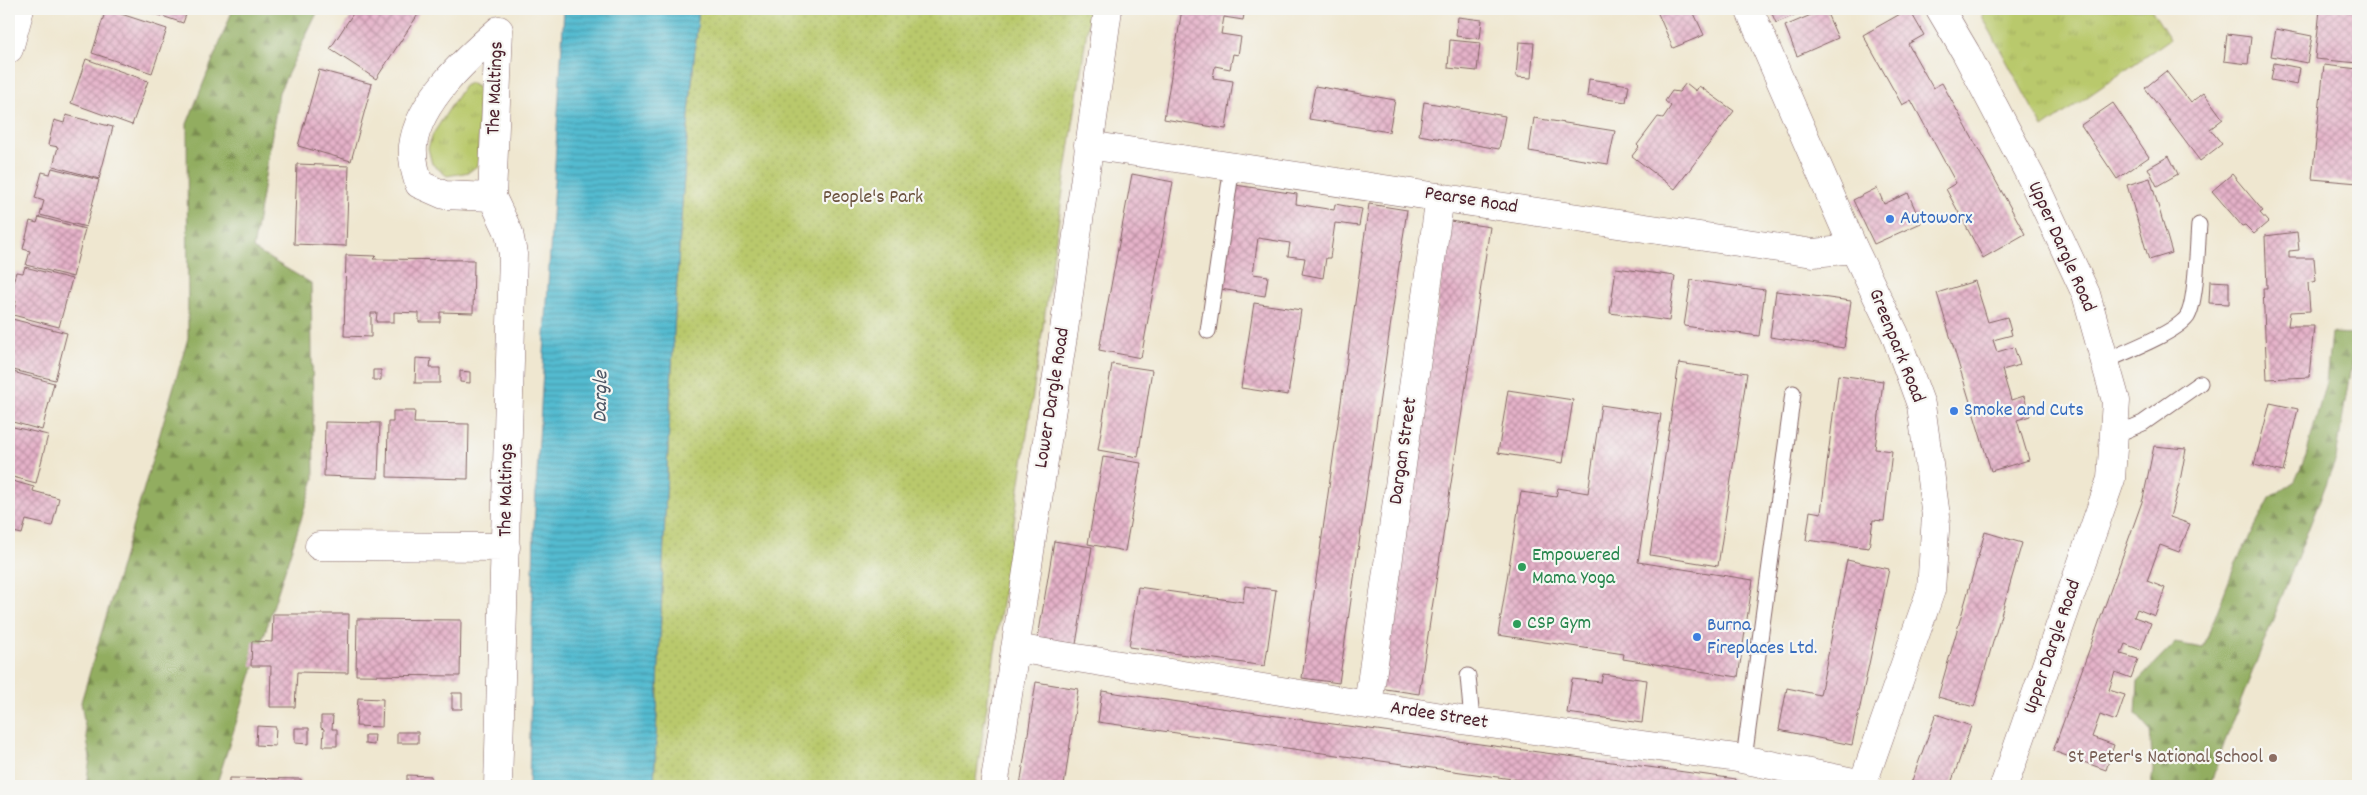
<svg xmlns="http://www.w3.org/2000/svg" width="2367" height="795" font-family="Dekko,sans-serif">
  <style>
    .grass { fill: url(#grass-tufts); stroke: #82744c }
    .forest { fill: url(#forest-firs); stroke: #6e6646 }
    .park { fill: url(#park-dots); stroke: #82744c }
    .water { fill: url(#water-rules); stroke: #4e6d7e }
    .building { fill: url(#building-cross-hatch) }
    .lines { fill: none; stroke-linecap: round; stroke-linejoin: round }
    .service-casing { stroke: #846565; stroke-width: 17 }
    .minor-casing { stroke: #846565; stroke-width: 29 }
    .tertiary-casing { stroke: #846565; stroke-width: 29 }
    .secondary-casing { stroke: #846565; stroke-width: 29 }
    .service { stroke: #fff; stroke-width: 15 }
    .minor { stroke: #fff; stroke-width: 28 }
    .tertiary { stroke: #fff; stroke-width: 28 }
    .secondary { stroke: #fff; stroke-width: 28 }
    .shop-dot { fill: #3f7fe0; stroke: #f6f6f2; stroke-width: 2 }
    .leisure-dot { fill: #2e9e5b; stroke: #f6f6f2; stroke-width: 2 }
    .education-dot { fill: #8d6e63; stroke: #f6f6f2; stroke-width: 2 }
    .labels { text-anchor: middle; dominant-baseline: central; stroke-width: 4.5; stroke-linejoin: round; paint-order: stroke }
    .street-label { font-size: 20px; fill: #4a1f2b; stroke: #f6f6f2 }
    .park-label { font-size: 20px; fill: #6b523e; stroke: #f6f6f2 }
    .shop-label { font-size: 20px; fill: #366cbe; stroke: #f6f6f2; text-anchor: start }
    .leisure-label { font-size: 20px; fill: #27864d; stroke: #f6f6f2; text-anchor: start }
    .education-label { font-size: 20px; fill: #785e54; stroke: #f6f6f2; text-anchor: end }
    .water-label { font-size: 21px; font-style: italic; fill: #4d5665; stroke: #f6f6f2 }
  </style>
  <defs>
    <pattern id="grass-tufts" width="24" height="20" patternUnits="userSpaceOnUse" patternTransform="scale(1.25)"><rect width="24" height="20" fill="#b9c96c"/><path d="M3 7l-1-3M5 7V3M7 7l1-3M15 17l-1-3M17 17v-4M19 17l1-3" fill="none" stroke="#a1ac5e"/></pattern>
    <pattern id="forest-firs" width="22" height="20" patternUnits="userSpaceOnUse" patternTransform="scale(1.25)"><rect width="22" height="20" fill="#92ad60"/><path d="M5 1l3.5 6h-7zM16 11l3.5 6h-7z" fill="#798c4f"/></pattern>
    <pattern id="park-dots" width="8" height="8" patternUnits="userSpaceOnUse" patternTransform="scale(1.25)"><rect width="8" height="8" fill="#b9c96c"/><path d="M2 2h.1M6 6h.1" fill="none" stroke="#a1ac5e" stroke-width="1.8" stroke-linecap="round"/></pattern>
    <pattern id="water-rules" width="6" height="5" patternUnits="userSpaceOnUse" patternTransform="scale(1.25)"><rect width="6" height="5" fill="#53bbd0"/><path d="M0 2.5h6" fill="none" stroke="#4797a9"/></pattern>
    <pattern id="building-cross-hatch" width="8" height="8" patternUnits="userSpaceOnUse" patternTransform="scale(1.25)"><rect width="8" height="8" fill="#e5b2c9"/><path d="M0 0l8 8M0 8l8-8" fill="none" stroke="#bc90a3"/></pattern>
  </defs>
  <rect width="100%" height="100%" fill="#f6f6f2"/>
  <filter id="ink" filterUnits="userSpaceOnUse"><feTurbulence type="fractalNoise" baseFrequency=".02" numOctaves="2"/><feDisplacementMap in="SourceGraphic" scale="10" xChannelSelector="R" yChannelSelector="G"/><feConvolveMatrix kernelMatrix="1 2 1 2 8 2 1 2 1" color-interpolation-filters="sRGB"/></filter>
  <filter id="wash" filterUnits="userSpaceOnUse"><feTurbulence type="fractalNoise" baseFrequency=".0096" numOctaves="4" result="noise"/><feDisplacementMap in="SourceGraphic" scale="20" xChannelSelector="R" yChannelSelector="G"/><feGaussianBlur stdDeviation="1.12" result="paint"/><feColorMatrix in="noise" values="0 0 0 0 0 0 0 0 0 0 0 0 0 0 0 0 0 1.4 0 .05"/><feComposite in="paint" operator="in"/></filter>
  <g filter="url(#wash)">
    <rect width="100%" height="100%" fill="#efe7d0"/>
    <path class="grass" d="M1984,9H2151L2170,39L2043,128L1982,16Z
      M470,83L477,87L479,93L478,165L469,172L447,176L432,164L428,148L433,134L464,86Z"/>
    <path class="forest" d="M233,9H319L279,92L253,249L311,283L314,479L216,786H86L90,758L81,702L188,338L187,124Z
      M2331,333L2356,334L2336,459L2222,749L2210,786H2151L2153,770L2150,730L2136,714L2138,681L2175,643L2203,648L2235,565L2270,498L2295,481L2306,456L2326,382Z"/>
    <path class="park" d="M699,9H1090L975,786H654C665,527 672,267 699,9Z"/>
    <path class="water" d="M564,9H699C672,267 665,527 654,786H529L534,526Z"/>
    <g id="blocks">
      <path class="building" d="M106,9L167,29L152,73L92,53Z
        M141,9H188L183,23Z
        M356,9H412L419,13L376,79L330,49Z
        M1182,9H1245L1243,20L1224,17L1221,34L1241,37L1238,55L1233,54L1230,69L1215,66L1213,78L1233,81L1226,129L1164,119Z
        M1656,9H1692L1704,35L1673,48Z
        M1770,9H1809L1776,23Z
        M1825,9L1838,38L1797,56L1785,26Z
        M1909,9L1924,35L1908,44L1933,88L1942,83L2025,234L1983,258L1946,189L1956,183L1911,100L1902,105L1863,35Z
        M2320,9H2358V63L2315,59Z
        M1458,17L1482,20L1480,39L1456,36Z
        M2276,29L2312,36L2307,63L2271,56Z
        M2227,34L2251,37L2248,64L2224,61Z
        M1450,40L1480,43L1477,71L1448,68Z
        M1519,42L1534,43L1531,78L1516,77Z
        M86,59L148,81L132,125L71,103Z
        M2274,63L2300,68L2297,85L2271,80Z
        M2324,65L2358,69V183L2312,179Z
        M319,70L372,84L351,161L298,146Z
        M2166,71L2191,103L2204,93L2223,119L2210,129L2222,144L2200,161L2145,88Z
        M1589,79L1629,85L1626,102L1587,96Z
        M1686,83L1696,91L1699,86L1734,111L1675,189L1632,156L1639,147L1637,145L1658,117L1663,118L1671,106L1665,101L1672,91L1679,92Z
        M1315,86L1395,100L1389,132L1309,119Z
        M1424,102L1505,116L1499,149L1419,135Z
        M2113,103L2149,157L2117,179L2081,125Z
        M66,115L113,127L99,179L53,166L58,147L48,145L54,120L64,123Z
        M1534,118L1615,131L1608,164L1529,151Z
        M2169,156L2178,174L2157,186L2148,168Z
        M297,164L349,166L346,246L294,244Z
        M52,168L99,180L86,227L40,215L44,201L35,198L42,172L50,174Z
        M1132,174L1173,182L1141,358L1099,350Z
        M2232,174L2263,211L2260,213L2268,222L2254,234L2245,225L2242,226L2212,191Z
        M2150,178L2172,253L2149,260L2127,185Z
        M1235,185L1297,194L1296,204L1334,210L1335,204L1362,209L1359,226L1335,223L1330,258H1326L1323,278L1302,274L1305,258L1288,256L1290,243L1258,238L1253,274L1268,276L1265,296L1220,289Z
        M1877,188L1884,204L1908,193L1921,223L1874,244L1853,200Z
        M1369,204L1407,210L1339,683L1302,678Z
        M39,217L85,229L73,277L26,265L30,251L23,249L30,221L37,223Z
        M1450,221L1490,227L1419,694L1379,688Z
        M2297,232L2299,250L2289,251V258H2314L2316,281L2308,283L2310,311L2290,312L2288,326H2314L2309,377L2267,379L2263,288H2267L2265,236Z
        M346,255L376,256L373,259L474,260L473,313L440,312V322H419V313L394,312V322H376L377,313H371V337L344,336Z
        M25,267L72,279L59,327L13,315L16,301L9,300V297L16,272L23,273Z
        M1616,268L1675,276L1669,321L1610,313Z
        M1691,280L1765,290L1759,336L1684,326Z
        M1975,281L1988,322L2007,317L2012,335L1993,340L1997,352L2014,347L2020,365L2002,370L2011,400L2024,396L2030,416L2017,420L2029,460L1991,471L1937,293Z
        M2210,281L2229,282V304L2209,303Z
        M1776,291L1851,301L1844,348L1770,337Z
        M1254,303L1301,310L1288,395L1241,388Z
        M12,319L67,333L55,380L9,369L12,353H9V331Z
        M416,358L431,359L430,368H440V383H415Z
        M1679,363L1747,373L1718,566L1650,555Z
        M1112,364L1152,370L1138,457L1098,450Z
        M373,370H381V380H373Z
        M9,371L54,383L42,430L9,421Z
        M460,371L470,372V383L460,382Z
        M1838,375L1883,381L1875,449L1892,451L1884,521L1873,520L1869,548L1806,540L1810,511L1821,513Z
        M1508,390L1573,400L1563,463L1498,453Z
        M2270,403L2298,409L2283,472L2254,465Z
        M1601,405L1661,414L1638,562L1753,580L1738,677L1623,659L1624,654L1498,635L1521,492L1556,497L1558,488L1588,493Z
        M393,411H415L414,423L469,424L468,479L387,477L388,422H393Z
        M325,422L380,423L378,478L324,476Z
        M9,426L48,435L36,483L9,476Z
        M2154,446L2186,449L2180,481L2170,517L2190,524L2179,552L2160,545L2147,581L2165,588L2155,616L2137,609L2134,617L2151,623L2141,650L2125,644L2121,654L2138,659L2131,678L2115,672L2109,690L2125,695L2116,721L2100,715L2092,737L2114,745L2106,770L2053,751L2143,499Z
        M1103,457L1141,463L1125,551L1088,544Z
        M9,480L34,487L33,491L59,498L52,526L26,520L22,534L9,531Z
        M1985,532L2022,543L1974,707L1938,697Z
        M1054,541L1092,547L1076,644L1038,638Z
        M1847,560L1889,569L1852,745L1779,730L1787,688L1820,695Z
        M1245,586L1276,590L1265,666L1129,647L1138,587L1243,602Z
        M273,614H349L348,673L297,672L295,707H270L271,666H251L252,641L272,642Z
        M357,619L461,620L460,676L356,675Z
        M1603,674L1647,680L1642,723L1567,713L1572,679L1601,682Z
        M1036,682L1078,689L1064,786H1020Z
        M1102,691L1333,724L1736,779L1735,786H1563L1184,734L1098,722Z
        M452,693H462V709H452Z
        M358,698L383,699L382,727L356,726Z
        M1936,714L1971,726L1957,767L1950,786H1910Z
        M321,716H333L332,729H337V746H323L324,729L321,728Z
        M257,726L276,727L275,746L256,745Z
        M295,728H309V744L295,743Z
        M397,732H418V743H397Z
        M365,735H375L374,745L365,744Z
        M407,775L431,776V784L445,785V786H311V783L407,784Z
        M229,778L301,779V786H229Z
        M1754,782L1777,785V786H1753Z"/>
    </g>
  </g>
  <g filter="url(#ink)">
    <use href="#blocks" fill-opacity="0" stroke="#846565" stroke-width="1"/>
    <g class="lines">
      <defs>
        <path id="service" d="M1208,331L1232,166
          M2105,361C2125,352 2175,333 2187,317C2197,302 2197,245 2199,225
          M2115,435L2143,423L2200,383
          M1468,676L1472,721
          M1744,759L1793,393"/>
        <path id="minor" d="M1749,9L1854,249L1895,334L1921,405L1936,516L1931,590L1862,786
          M1088,145L1813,253L1854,249
          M492,197L444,195L419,184C415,171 412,160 413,146C418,102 467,58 499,30
          M319,546L506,547
          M1015,648L1461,720L1737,758L1863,784
          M1368,705L1440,197
          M498,786L513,254L509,233L492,197L499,30
          M994,786L1064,330L1108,9"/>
        <path id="tertiary" d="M9,49L20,9"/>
        <path id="secondary" d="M1940,9L1966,53L2033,181L2086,294L2116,401L2111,479L2004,786"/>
      </defs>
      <use href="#service" class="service-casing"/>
      <use href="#minor" class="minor-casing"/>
      <use href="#tertiary" class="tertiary-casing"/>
      <use href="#secondary" class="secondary-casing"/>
      <use href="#service" class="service"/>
      <use href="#minor" class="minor"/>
      <use href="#tertiary" class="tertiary"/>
      <use href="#secondary" class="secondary"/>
    </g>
  </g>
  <g class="shop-dot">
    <circle cx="1890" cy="219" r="5"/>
    <circle cx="1954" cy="411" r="5"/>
    <circle cx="1697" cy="637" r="5"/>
  </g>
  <g class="leisure-dot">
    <circle cx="1522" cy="567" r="5"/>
    <circle cx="1517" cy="624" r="5"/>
  </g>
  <circle class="education-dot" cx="2273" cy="758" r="5"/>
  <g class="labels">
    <g class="street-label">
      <text transform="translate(496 88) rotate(-88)">The Maltings</text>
      <text transform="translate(1471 201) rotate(9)">Pearse Road</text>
      <text transform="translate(2061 247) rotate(66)">Upper Dargle Road</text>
      <text transform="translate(1896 346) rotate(68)">Greenpark Road</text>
      <text transform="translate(1053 398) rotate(-81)">Lower Dargle Road</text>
      <text transform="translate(1404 451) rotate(-82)">Dargan Street</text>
      <text transform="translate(507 490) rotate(-89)">The Maltings</text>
      <text transform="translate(2053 647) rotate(-71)">Upper Dargle Road</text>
      <text transform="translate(1439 716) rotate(9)">Ardee Street</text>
    </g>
    <g class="park-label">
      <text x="873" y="198">People's Park</text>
    </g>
    <g class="shop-label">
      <text x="1900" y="219">Autoworx</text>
      <text x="1964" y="411">Smoke and Cuts</text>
      <text x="1707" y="626">Burna<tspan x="1707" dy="23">Fireplaces Ltd.</tspan></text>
    </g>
    <g class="leisure-label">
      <text x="1532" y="556">Empowered<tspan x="1532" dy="23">Mama Yoga</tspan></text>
      <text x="1527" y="624">CSP Gym</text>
    </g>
    <g class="education-label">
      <text x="2263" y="758">St Peter's National School</text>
    </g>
    <g class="water-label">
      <text transform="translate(602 397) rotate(-89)">Dargle</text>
    </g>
  </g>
  <rect width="2367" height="795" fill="none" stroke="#f6f6f2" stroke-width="30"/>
</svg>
